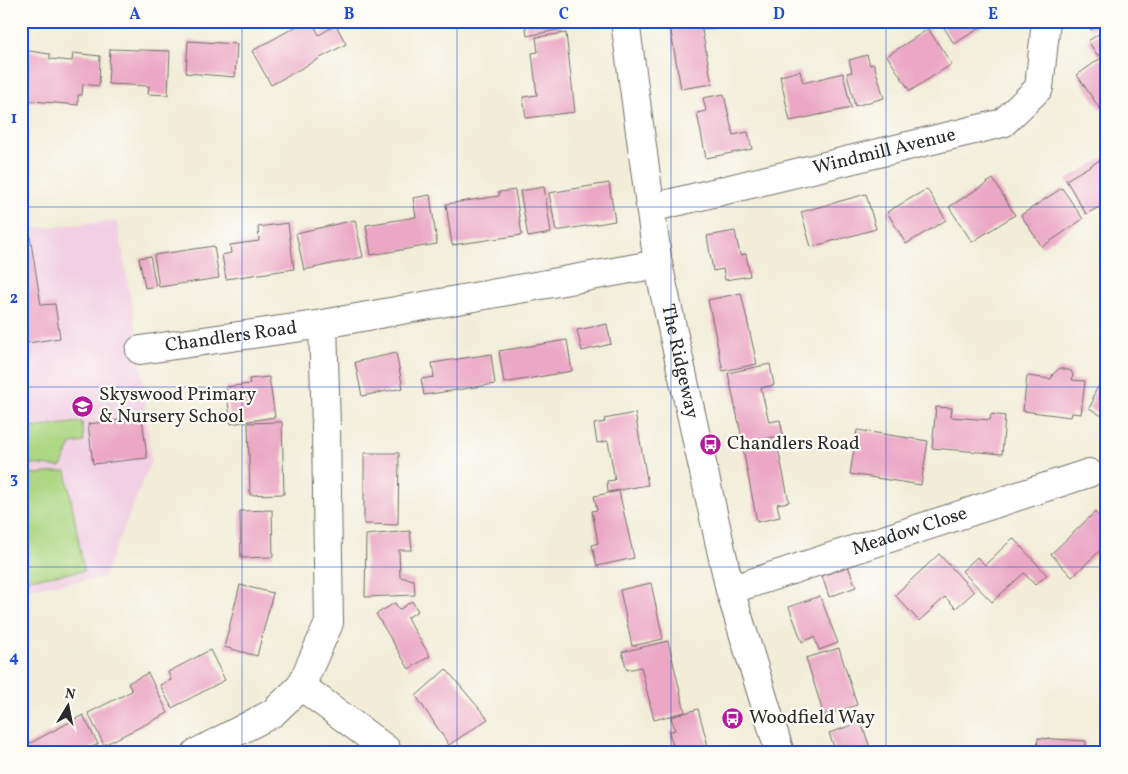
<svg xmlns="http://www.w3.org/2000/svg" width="1128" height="774" font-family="Vollkorn,serif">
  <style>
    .built { fill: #f1d0e3 }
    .green { fill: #add783; stroke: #6c8157 }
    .building { fill: #eba7c4 }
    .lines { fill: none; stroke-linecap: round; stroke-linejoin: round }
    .street-casing { stroke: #706f68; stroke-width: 30 }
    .street { stroke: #fff; stroke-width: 28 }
    .grid { fill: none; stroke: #1d4ed8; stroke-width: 1; stroke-opacity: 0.55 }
    .labels { text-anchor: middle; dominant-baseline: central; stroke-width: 4.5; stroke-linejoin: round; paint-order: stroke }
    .street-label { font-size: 19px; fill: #2b2b2b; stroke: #fdfcf7 }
    .poi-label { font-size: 19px; fill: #2b2b2b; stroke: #fdfcf7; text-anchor: start }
    .neatline { fill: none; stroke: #1d4ed8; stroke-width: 2 }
    .grid-label { font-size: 16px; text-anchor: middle; font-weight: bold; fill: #1d4ed8 }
  </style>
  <rect width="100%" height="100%" fill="#fdfcf7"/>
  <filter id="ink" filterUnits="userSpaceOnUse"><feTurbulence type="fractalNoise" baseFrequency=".02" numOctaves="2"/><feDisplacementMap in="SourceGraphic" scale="10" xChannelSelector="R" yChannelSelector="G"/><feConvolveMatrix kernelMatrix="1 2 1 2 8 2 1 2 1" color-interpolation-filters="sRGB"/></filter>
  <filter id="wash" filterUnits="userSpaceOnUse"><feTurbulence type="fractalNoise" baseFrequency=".0096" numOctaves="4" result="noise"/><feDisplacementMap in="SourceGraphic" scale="20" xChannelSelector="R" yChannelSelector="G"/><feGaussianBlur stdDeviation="1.12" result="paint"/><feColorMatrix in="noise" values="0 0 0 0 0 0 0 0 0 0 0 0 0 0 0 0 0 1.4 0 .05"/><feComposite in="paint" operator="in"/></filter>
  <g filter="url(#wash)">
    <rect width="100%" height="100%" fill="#f1edd8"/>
    <path class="built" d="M117,221L140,350L151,462L103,578L21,589V229Z"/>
    <path class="green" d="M82,422L84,442L71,444L61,467L21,463V429Z
      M21,471L36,474L66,471L84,571L21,580Z"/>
    <g id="blocks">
      <path class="building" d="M306,21H312L319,35L336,25L346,44L271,85L252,51Z
        M525,21H561L562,29L527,36Z
        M669,21H715L716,28L702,30L712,84L681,89Z
        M940,21H991L954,44Z
        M1086,21H1107L1091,30Z
        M928,29L952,64L910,91L887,56Z
        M1103,31L1107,37V50L1098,56L1088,41Z
        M566,33L575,112L526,118L523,97L537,95L532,53L538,52L536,37Z
        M188,41L237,44L235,77L186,73Z
        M110,49L170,51L168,95L148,94L149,86L108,84Z
        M22,50L50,54V59L72,61L73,53L100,56L99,86L83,84L82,95H78V105L21,100Z
        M867,55L870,65L874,64L884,98L855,106L847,73L852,72L849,60Z
        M1101,58L1107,65V104L1100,109L1077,75Z
        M800,71L803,83L843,73L851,108L790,121L780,76Z
        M724,94L733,135L748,132L752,149L706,158L697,113L706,111L703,98Z
        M1107,156V203L1086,214L1066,180Z
        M993,179L1015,215L972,242L949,207Z
        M609,183L615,221L556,231L549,193Z
        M544,187L551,233L528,237L520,191Z
        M1062,188L1083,219L1042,247L1021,215Z
        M927,189L946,220L906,244L887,212Z
        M515,190L522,235L452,245L446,204L499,196V192Z
        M866,194L876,229L811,247L801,212Z
        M430,195L437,244L371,255L366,225L416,217L413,198Z
        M355,220L363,257L304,270L296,233Z
        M288,223L294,269L226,279L222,255L231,253L230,245L259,241L258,227Z
        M29,230L41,305L55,304L60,338L21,344V231Z
        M735,231L740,255L746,254L750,276L725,280L723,269L713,271L707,236Z
        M214,246L219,278L159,287L154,255Z
        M150,256L156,286L145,288L139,258Z
        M741,293L757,364L723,371L708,300Z
        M607,324L611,344L582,351L577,330Z
        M567,340L572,371L504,383L499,351Z
        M396,353L403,388L362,396L355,362Z
        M491,354L495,384L424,395L421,379L434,377L432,363Z
        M770,364L774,385L761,388L769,422L780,420L783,435L743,443L728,373Z
        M1060,368L1071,371L1073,375L1072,380L1085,381L1081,414L1072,413L1071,417L1023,411L1027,376L1051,379L1053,374Z
        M269,377L275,417L231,424L226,387L250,384L249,379Z
        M1102,380L1107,382V419L1089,408L1094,399L1092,398Z
        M936,407L952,408L951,417L990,420L991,414L1005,416L1002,454L932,448Z
        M635,413L648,485L608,492L607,481L615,480L608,441L597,443L594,424L605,422L604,419Z
        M142,417L147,458L93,464L88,424Z
        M282,422L284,494L250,495L248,423Z
        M857,430L928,441L921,485L850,474Z
        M777,443L789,502L777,504L780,517L757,522L743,449Z
        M364,453H399L398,525L364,524Z
        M619,491L634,558L597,566L592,545L598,543L592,511L597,510L594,496Z
        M272,510L273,557L241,558L240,511Z
        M1095,512L1107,526V544L1072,577L1051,554Z
        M410,531L412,550H399L400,577L414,580L415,595L365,597L366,535Z
        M1013,538L1047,575L1035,585L1024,573L992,602L962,571L977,557L985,565Z
        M939,554L974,592L956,608L945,597L919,621L895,595Z
        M848,566L856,587L829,597L822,576Z
        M651,583L663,639L632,646L620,590Z
        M240,585L273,593L257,656L224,647Z
        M820,596L838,643L819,650L814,637L802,642L789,607Z
        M412,601L418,611L407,618L430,656L409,669L376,614L395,603L399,610Z
        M668,641L685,712L654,720L641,667L627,670L622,652Z
        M839,648L857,705L824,715L806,658Z
        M210,650L225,680L172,708L160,685L171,680L168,672Z
        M446,669L488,719L449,745L416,696Z
        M148,673L168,713L104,745L88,713L132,691L128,683Z
        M698,709L710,753H675L669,732L675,730L671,717Z
        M83,715L98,744L81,753H21V748Z
        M861,722L872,753H836L829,733Z
        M1038,738L1086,741L1085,753H1037Z"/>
    </g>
  </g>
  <g filter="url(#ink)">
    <use href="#blocks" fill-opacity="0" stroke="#706f68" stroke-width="1"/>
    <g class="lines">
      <defs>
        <g id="street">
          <path id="s1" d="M625,21L658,264L730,590L780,753"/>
          <path id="s2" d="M651,208L1003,123L1039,88L1046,21"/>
          <path id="s3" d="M140,350L323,324L658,264"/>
          <path id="s4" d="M730,590L1089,473"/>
          <path d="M301,686L386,749"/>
          <path d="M196,753L273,713L301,686L329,623L326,428L323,324"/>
        </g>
      </defs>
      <use href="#street" class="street-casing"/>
      <use href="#street" class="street"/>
    </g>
  </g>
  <path class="grid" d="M242,21V753M457,21V753M671,21V753M886,21V753M21,207H1107M21,387H1107M21,567H1107"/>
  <defs>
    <symbol id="school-disc" viewBox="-11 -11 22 22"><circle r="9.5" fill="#b5179e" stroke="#fdfcf7"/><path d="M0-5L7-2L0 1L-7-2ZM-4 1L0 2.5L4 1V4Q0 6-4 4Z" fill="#fff"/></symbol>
    <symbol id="bus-disc" viewBox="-11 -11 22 22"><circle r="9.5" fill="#b5179e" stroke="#fdfcf7"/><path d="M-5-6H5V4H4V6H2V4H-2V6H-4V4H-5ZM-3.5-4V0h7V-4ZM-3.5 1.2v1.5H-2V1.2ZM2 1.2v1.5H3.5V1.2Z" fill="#fff"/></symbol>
  </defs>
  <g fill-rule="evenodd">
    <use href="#school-disc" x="70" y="394" width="25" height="25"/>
    <use href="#bus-disc" x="698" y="432" width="25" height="25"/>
    <use href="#bus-disc" x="720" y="706" width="25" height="25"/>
  </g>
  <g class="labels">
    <g class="street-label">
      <text stroke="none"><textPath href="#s2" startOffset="240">Windmill Avenue</textPath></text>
      <text stroke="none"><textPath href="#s3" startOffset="92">Chandlers Road</textPath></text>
      <text stroke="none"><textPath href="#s1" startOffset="345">The Ridgeway</textPath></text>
      <text stroke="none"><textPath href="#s4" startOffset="189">Meadow Close</textPath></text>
    </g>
    <g class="poi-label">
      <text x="99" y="395">Skyswood Primary<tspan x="99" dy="22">&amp; Nursery School</tspan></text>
      <text x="727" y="444">Chandlers Road</text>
      <text x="749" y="718">Woodfield Way</text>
    </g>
  </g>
  <rect width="1128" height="774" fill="none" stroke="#fdfcf7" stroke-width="55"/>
  <g transform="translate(68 706) rotate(10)" stroke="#fdfcf7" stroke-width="4" paint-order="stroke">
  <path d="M0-4L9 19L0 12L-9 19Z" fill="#2b2b2b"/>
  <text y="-8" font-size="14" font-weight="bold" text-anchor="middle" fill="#2b2b2b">N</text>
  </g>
  <rect x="28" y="28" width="1072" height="718" class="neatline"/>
  <g class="grid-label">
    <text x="135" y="19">A</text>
    <text x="349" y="19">B</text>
    <text x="564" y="19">C</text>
    <text x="779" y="19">D</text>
    <text x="993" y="19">E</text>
    <text x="14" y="123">1</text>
    <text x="14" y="303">2</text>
    <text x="14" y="483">3</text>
    <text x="14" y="662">4</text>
  </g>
</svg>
